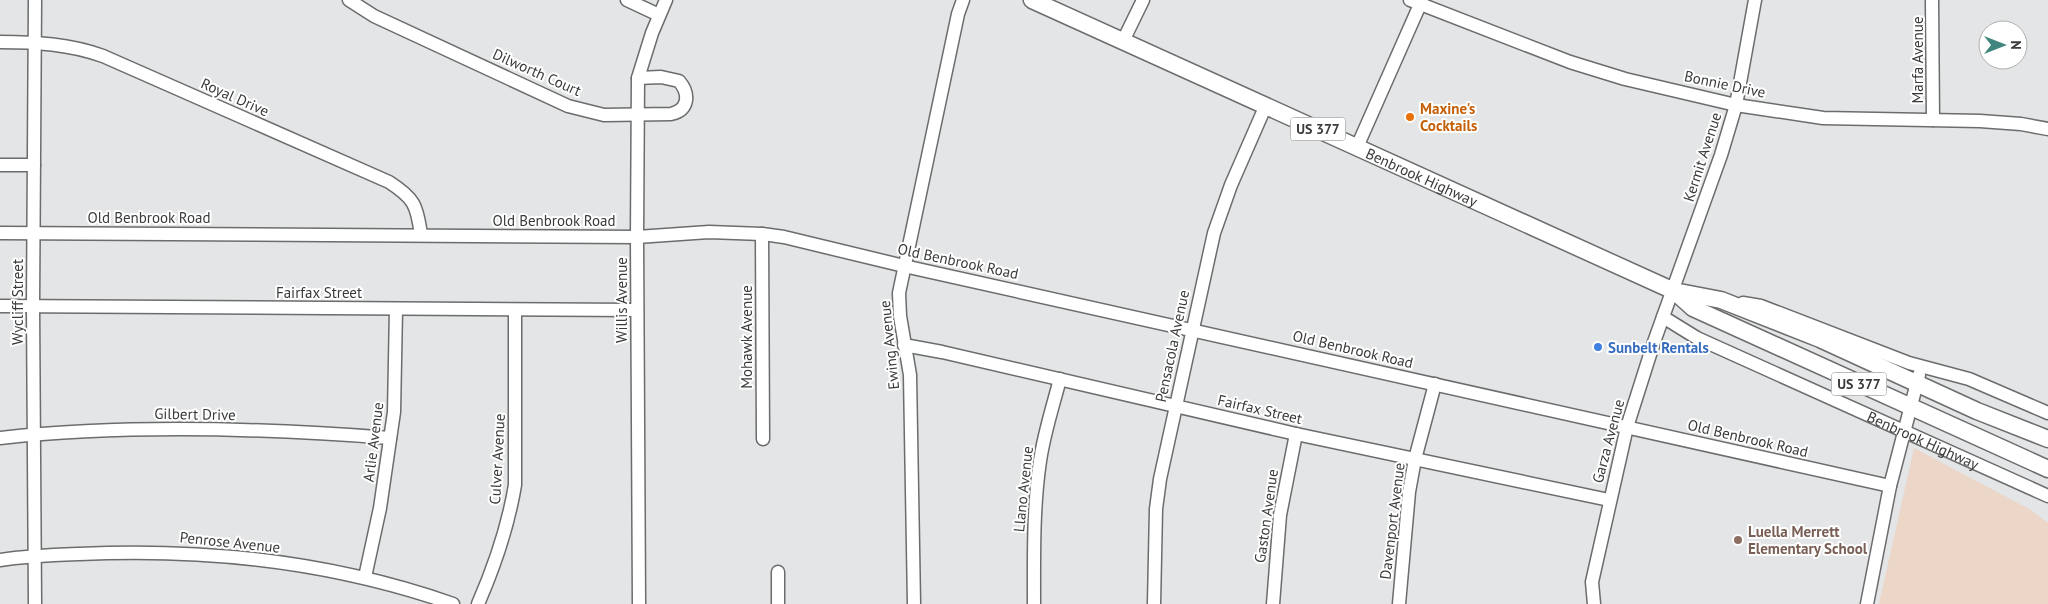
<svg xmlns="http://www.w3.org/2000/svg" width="2048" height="604" font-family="'PT Sans',sans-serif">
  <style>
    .commercial { fill: #ebd6c8 }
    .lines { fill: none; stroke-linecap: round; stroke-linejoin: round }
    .minor-casing { stroke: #6b6c6d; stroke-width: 15 }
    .major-casing { stroke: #6b6c6d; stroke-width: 19 }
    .minor { stroke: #fff; stroke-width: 12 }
    .major { stroke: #fff; stroke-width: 16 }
    .food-dot { fill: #e8710a; stroke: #fff; stroke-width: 2 }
    .shop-dot { fill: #3f7fe0; stroke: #fff; stroke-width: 2 }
    .education-dot { fill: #8d6e63; stroke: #fff; stroke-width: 2 }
    .labels { text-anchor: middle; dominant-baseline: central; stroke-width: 4; stroke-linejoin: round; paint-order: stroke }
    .shield { fill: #fff; stroke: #747575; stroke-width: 1 }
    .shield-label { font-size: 14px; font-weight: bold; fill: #393a3a }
    .street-label { font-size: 15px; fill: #393a3a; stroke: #fff }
    .food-label { font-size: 15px; font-weight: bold; fill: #c56008; stroke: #fff; text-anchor: start }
    .shop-label { font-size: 15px; font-weight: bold; fill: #366cbe; stroke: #fff; text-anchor: start }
    .education-label { font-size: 15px; font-weight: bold; fill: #785e54; stroke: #fff; text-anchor: start }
  </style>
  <rect width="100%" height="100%" fill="#e3e5e6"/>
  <path class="commercial" d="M1914,448L2031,510L2048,523V604H1879Z"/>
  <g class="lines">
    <defs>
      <g id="minor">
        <path d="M349,0L374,16L568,106L604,115L671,114C689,110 690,94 679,81L661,77L638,78"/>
        <path d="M627,0L659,15"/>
        <path d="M1410,0L1570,62L1625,79L1736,105L1823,118L1980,121L2021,124L2048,129"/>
        <path d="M1932,0L1933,120"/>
        <path d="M1123,41L1143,0"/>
        <path d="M0,42C35,42 70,44 103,56L389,182C414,198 417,205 421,235"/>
        <path d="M1357,147L1422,0"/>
        <path d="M0,165H34"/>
        <path d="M0,233L637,237L709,232L762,234L784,237L904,266L1890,486"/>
        <path d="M762,234L763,439"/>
        <path d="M1743,303L1761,306L1909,363L1969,379L2048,413"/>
        <path d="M0,306L637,310"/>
        <path id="s1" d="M1663,317L1697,338L2048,496"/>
        <path d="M904,345L942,352L1296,434L1609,500"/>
        <path d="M0,438C127,424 262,428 390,438"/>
        <path d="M0,560C26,556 53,555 79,554C205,548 333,562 453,604"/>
        <path d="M778,572V604"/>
        <path d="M365,577L380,508L394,412L396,309"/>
        <path d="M35,604L33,306L35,0"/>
        <path d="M478,604C495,565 508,527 515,485V310"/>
        <path d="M639,604L637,237L638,78L652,33L666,0"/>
        <path d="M914,604L910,375L900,316L899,293L958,14L963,0"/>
        <path d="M1034,604C1034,557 1033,508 1040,461C1044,433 1053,406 1060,379"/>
        <path d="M1154,604L1156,509L1160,479L1214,233L1231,185L1266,105"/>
        <path d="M1273,604L1280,515L1296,434"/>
        <path d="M1399,604L1409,492L1415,459L1435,384"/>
        <path d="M1594,604L1592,582L1627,427L1654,342L1721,155L1736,105L1755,0"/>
        <path d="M1867,604L1890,486L1919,375"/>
      </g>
      <g id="major">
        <path id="s2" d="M1032,0L1674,291L1721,300L1820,339L1977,411L2048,439"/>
        <path d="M1674,291L1693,308L2048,469"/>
      </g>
    </defs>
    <use href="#minor" class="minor-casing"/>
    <use href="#major" class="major-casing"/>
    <use href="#minor" class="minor"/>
    <use href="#major" class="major"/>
  </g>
  <circle class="food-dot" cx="1410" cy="117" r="5"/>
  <circle class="shop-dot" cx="1598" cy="347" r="5"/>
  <circle class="education-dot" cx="1738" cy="540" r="5"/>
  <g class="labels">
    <g class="shield">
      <rect x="1290.5" y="117.5" width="55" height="23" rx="4"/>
      <rect x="1831.5" y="372.5" width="55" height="23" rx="4"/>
    </g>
    <g class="shield-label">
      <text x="1318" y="129">US 377</text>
      <text x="1859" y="384">US 377</text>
    </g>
    <g class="street-label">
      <text transform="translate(1917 60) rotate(-90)">Marfa Avenue</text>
      <text transform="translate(537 72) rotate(24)">Dilworth Court</text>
      <text transform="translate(1725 84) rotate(12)">Bonnie Drive</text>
      <text transform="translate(235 97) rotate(24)">Royal Drive</text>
      <text transform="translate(1702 157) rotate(-72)">Kermit Avenue</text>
      <text stroke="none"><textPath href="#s2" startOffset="428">Benbrook Highway</textPath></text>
      <text x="149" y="217">Old Benbrook Road</text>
      <text x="554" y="220">Old Benbrook Road</text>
      <text transform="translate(958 261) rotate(12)">Old Benbrook Road</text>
      <text x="319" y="292">Fairfax Street</text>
      <text transform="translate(621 300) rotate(-90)">Willis Avenue</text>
      <text transform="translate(17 302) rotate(-90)">Wycliff Street</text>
      <text transform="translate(746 337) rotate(-90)">Mohawk Avenue</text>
      <text transform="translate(889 345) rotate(-96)">Ewing Avenue</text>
      <text transform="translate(1172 346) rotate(-78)">Pensacola Avenue</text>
      <text transform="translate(1353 349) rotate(13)">Old Benbrook Road</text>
      <text transform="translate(1260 409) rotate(13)">Fairfax Street</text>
      <text transform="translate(195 414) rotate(1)">Gilbert Drive</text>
      <text transform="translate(1748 438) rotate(13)">Old Benbrook Road</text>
      <text stroke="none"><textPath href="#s1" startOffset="288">Benbrook Highway</textPath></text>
      <text transform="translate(1608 441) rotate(-75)">Garza Avenue</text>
      <text transform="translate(373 442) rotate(-83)">Arlie Avenue</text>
      <text transform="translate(497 459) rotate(-87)">Culver Avenue</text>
      <text transform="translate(1023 489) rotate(-84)">Llano Avenue</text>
      <text transform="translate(1266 516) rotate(-82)">Gaston Avenue</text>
      <text transform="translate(1392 521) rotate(-83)">Davenport Avenue</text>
      <text transform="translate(230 542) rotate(6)">Penrose Avenue</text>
    </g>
    <g class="food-label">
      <text x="1420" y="108">Maxine's<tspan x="1420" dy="17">Cocktails</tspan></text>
    </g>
    <g class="shop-label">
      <text x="1608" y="347">Sunbelt Rentals</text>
    </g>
    <g class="education-label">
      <text x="1748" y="531">Luella Merrett<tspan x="1748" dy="17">Elementary School</tspan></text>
    </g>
  </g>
  <g transform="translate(2003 45) rotate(90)"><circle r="24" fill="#ffffff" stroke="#b0b0b0"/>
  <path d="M0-4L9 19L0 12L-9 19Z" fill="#40867e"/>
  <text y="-8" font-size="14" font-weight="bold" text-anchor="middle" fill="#393a3a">N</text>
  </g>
</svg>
